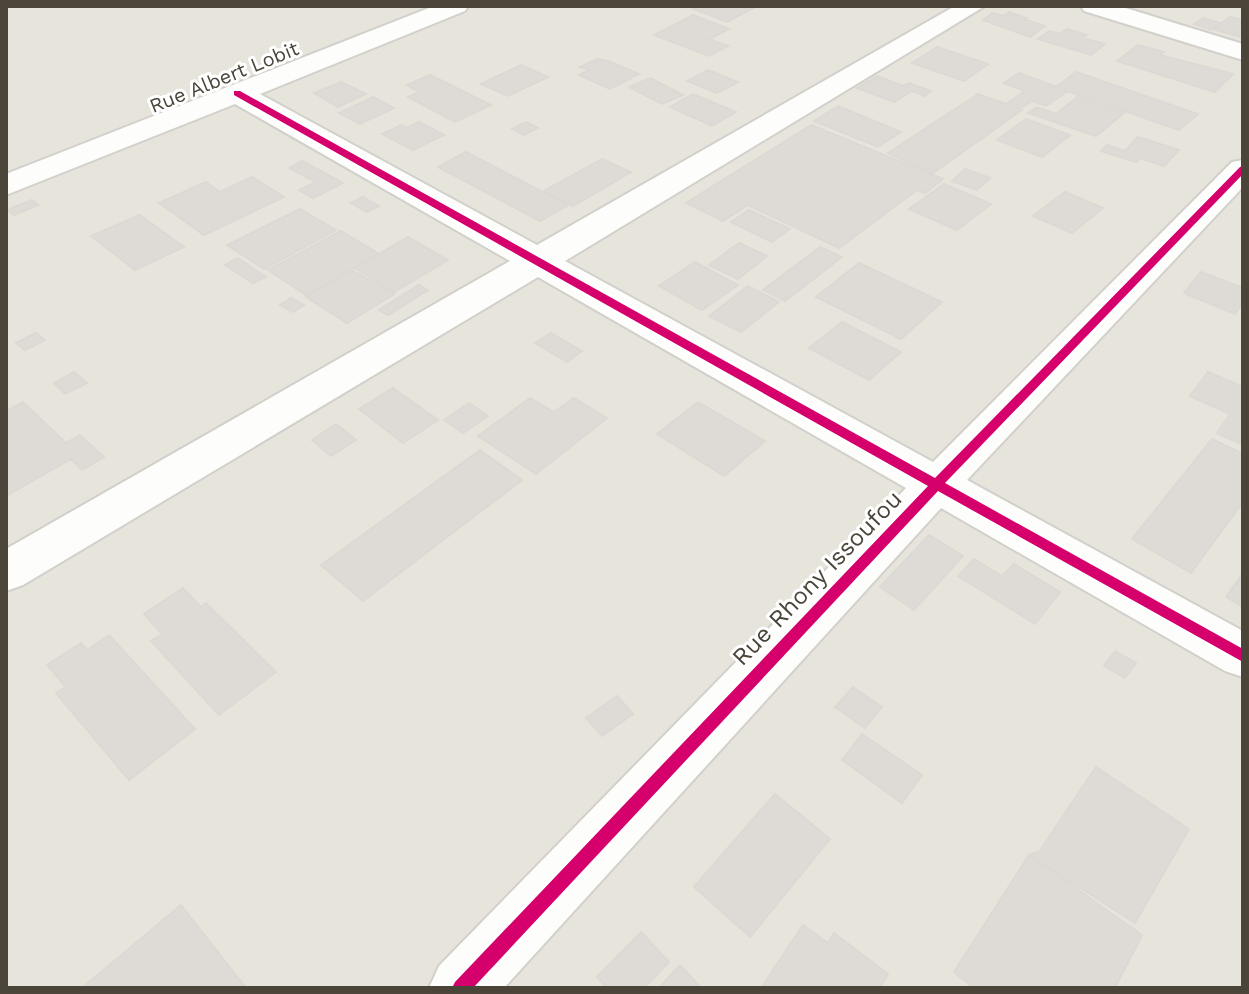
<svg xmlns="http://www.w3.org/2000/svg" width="1249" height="994" font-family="'Work Sans',sans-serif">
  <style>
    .residential { fill: #e7e4dc }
    .building { fill: #dedbd6; stroke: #dcd9d4; stroke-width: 2 }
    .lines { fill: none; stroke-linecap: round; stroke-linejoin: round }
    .minor-casing { stroke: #d2d0cb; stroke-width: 4 }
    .minor { fill: #fdfdfc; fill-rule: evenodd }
    .cycleway-casing { stroke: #fff; stroke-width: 5 }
    .cycleway { fill: #d6006c; fill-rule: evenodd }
    .labels { text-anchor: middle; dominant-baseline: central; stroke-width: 6; stroke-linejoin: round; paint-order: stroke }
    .far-street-label { font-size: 20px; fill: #4b4439; stroke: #fff }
    .street-label { font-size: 24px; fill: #4b4439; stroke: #fff }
  </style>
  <rect width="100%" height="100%" fill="#f4f2ee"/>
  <path class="residential" d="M6,6H1243V988H6Z"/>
  <path class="building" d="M699,6H757L727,22L693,9Z
    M1009,12L1026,18L1023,19L1045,26L1030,37L983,20L992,13L1004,16Z
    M693,15L729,29L709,39L728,46L709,56L654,35Z
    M1230,17L1243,20V38L1213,29Z
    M1203,18L1220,23L1211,30L1194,24Z
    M1067,29L1087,35L1083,38L1105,44L1091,55L1038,39L1049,31L1059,34Z
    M1138,45L1164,52L1160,55L1233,74L1215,92L1117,61Z
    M937,47L988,64L964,81L912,63Z
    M597,59L608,61L639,74L610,89L579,75L589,70L580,67Z
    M521,65L548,77L508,96L481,84Z
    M708,70L738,82L717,93L687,81Z
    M1076,72L1198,114L1179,130L1056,87Z
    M1019,73L1068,91L1046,106L1032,101L1023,107H1014L1022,110L933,173L888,153L978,94L1006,104L1025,91L1004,83Z
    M430,75L491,105L455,122L408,97L419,92L407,85Z
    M877,76L903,86L909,83L931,91L925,96L912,91L894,102L857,88Z
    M650,78L683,95L662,104L629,87Z
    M341,82L366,94L338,107L314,93Z
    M693,94L736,112L712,126L670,107Z
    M373,97L394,108L360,124L339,113Z
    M1077,97L1124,113L1096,136L1028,113L1037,107L1056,114Z
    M838,106L901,132L878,147L814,121Z
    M1026,119L1070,135L1042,157L997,140Z
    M419,122L444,135L413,150L382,134L401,125L407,128Z
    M526,122L538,128L524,135L512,129Z
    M811,125L943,179L925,193L917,190L839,248L748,205L723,221L686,203Z
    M1138,137L1179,150L1164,166L1140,158L1136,162L1101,151L1107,145L1125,151Z
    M466,152L568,205L540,221L438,167Z
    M602,159L631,172L573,206L544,191Z
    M302,161L343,183L313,198L299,190L316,182L289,168Z
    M965,169L990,178L977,190L952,181Z
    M252,177L284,197L204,235L159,203L206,182L220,192Z
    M944,184L991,204L957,230L909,209Z
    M1065,192L1103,208L1072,233L1033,216Z
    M363,197L379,206L367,212L351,203Z
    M32,200L38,205L14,215L7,210Z
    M300,209L336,230L264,269L227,245Z
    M749,210L790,229L772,242L731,222Z
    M140,215L184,247L135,270L91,236Z
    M341,231L379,254L306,295L268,270Z
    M408,237L448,260L394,292L355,268Z
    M739,243L767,256L738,279L709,265Z
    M820,247L842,257L785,301L763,290Z
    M238,258L266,277L253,283L225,265Z
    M695,262L738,285L702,310L659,286Z
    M859,263L942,302L901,339L816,297Z
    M352,270L394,294L347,323L306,297Z
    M1201,272L1243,288V303L1235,314L1184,293Z
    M419,285L428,290L388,315L379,310Z
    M748,286L779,302L741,332L709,316Z
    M291,298L304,305L293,312L280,305Z
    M842,322L901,352L869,380L809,348Z
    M36,333L45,340L25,350L16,343Z
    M551,333L582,351L567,362L535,343Z
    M74,372L87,383L65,394L54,383Z
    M1208,372L1243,387V445L1217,433L1230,414L1190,396Z
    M393,388L438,420L403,443L359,409Z
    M530,398L554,412L574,398L607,418L536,474L478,436Z
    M23,402L66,443L80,435L104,457L82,470L71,459L6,496V411Z
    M698,402L765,441L724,476L657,434Z
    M469,403L488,416L463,433L444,420Z
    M336,424L356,440L331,456L312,440Z
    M1212,439L1243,454V502L1191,573L1132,539Z
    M480,450L522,480L363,601L321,565Z
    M929,535L963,556L914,610L880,587Z
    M974,559L1002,576L1014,564L1060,592L1035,624L958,576Z
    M1243,573V607L1226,597Z
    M183,588L201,607L206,603L276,672L219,715L151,641L162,634L144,614Z
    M109,635L195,729L129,780L56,693L66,687L47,665L81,643L87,650Z
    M1115,651L1136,663L1125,678L1104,666Z
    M853,687L882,707L865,728L835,707Z
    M617,696L633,714L602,736L586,718Z
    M862,734L922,775L902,803L842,760Z
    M1096,767L1189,829L1135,923L1029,855L1039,852Z
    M775,794L830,839L750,937L694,887Z
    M1029,855L1142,935L1115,988H974L954,972Z
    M181,905L246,988H82Z
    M803,925L828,943L834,933L888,974L880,988H761Z
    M641,932L669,962L644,988H607L597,977Z
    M680,965L701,988H659Z"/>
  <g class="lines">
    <defs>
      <path id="minor" d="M434,6H468L465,11L260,94L537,245L955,6H985L565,261L933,462L1232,162L1243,160V187L967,480L1243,631V677L1225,671L941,508L504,988H429L439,966L906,488L538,277L23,585L6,591V549L510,261L235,104L6,195V174Z
        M1081,6H1119L1243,44V60L1084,11Z"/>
    </defs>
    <use href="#minor" class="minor-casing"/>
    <use href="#minor" class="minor"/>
    <defs>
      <path id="cycleway" d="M234,91H240L935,478L1240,167L1243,166V174L945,483L1243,649V662L938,491L473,988H452L455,982L928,486L234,95Z"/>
    </defs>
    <use href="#cycleway" class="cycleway-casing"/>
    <use href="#cycleway" class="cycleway"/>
  </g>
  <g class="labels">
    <g class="far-street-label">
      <text transform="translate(224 77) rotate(-22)">Rue Albert Lobit</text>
    </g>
    <g class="street-label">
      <text transform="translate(817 578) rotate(-46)">Rue Rhony Issoufou</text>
    </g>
  </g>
  <rect width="1249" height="994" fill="none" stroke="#4b4439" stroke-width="16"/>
</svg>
